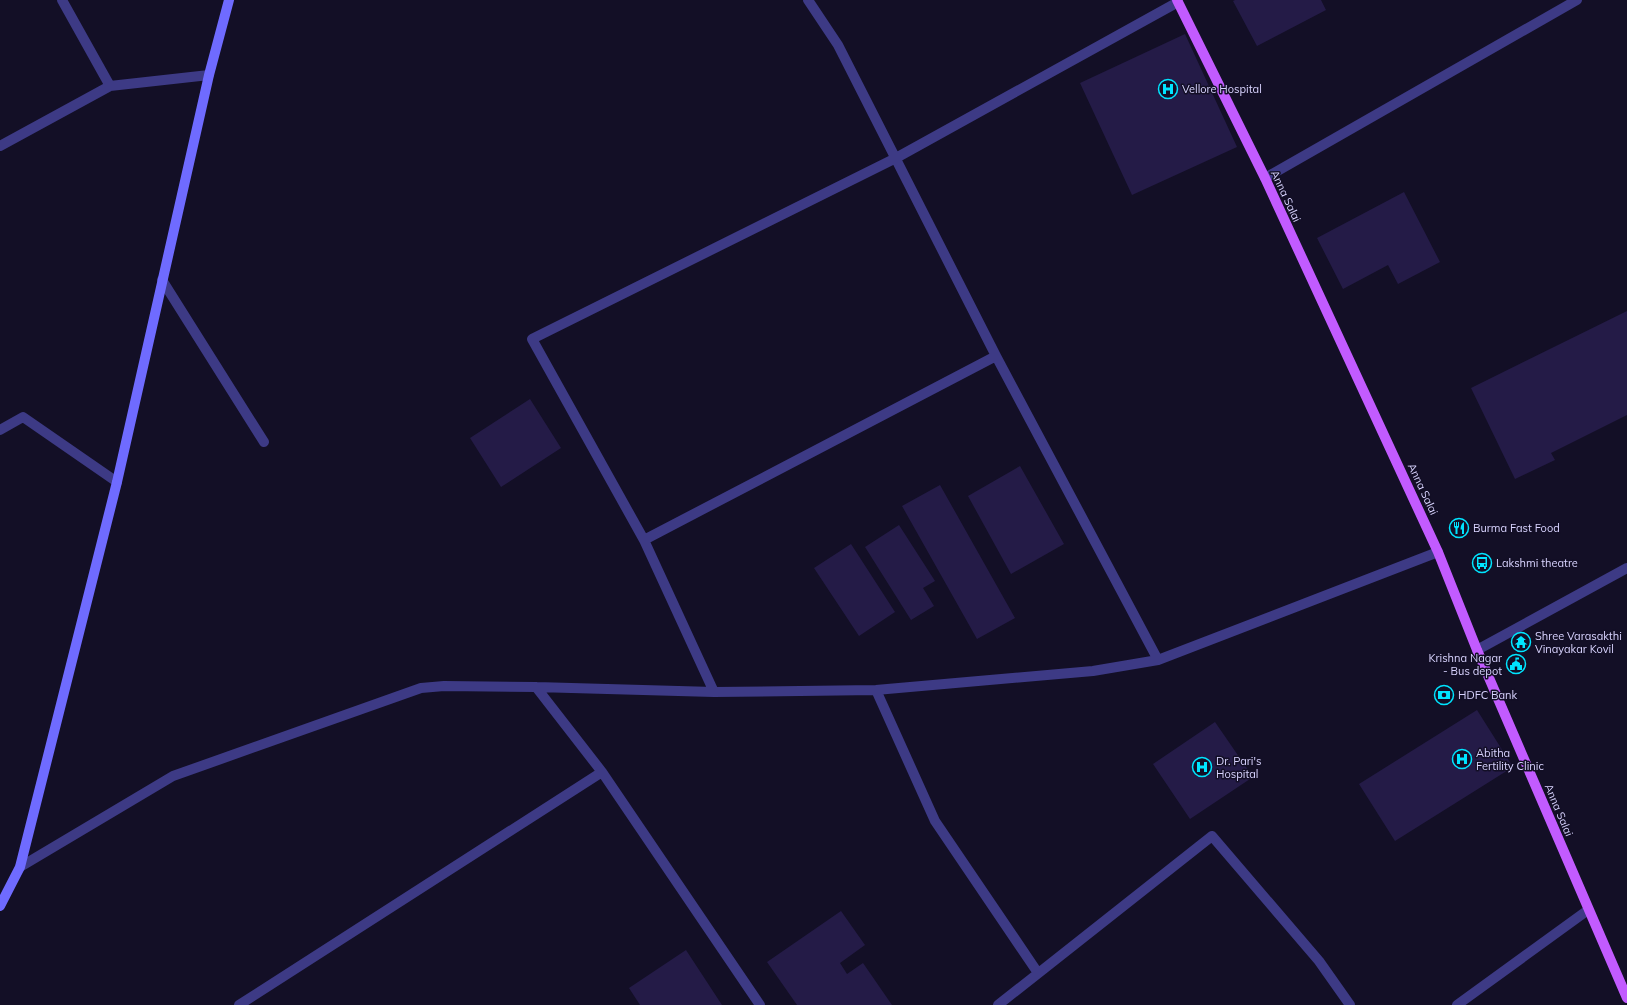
<svg xmlns="http://www.w3.org/2000/svg" width="1627" height="1005" font-family="Mulish,sans-serif">
  <style>
    .building { fill: #241b47 }
    .lines { fill: none; stroke-linecap: round; stroke-linejoin: round }
    .street { stroke: #3d3a85; stroke-width: 10 }
    .secondary { stroke: #6f6bff; stroke-width: 10 }
    .primary { stroke: #c25bff; stroke-width: 10 }
    .labels { text-anchor: middle; dominant-baseline: central; stroke-width: 3; stroke-linejoin: round; paint-order: stroke }
    .poi-label { font-size: 11px; fill: #d9d4ff; stroke: #130f26; text-anchor: start }
    .street-label { font-size: 11px; fill: #d9d4ff; stroke: #130f26 }
  </style>
  <rect width="100%" height="100%" fill="#130f26"/>
  <path class="building" d="M1235,0H1321L1326,10L1257,46L1233,1Z
    M1185,34L1237,147L1132,195L1080,83Z
    M1404,192L1440,262L1398,284L1388,265L1343,289L1317,238Z
    M1627,311V415L1551,453L1555,460L1515,479L1471,388Z
    M530,399L561,448L501,487L470,438Z
    M1020,466L1064,544L1011,574L968,496Z
    M940,485L1015,618L977,639L902,506Z
    M899,525L935,581L923,588L934,606L911,620L865,547Z
    M851,544L895,612L859,636L814,568Z
    M1477,710L1513,767L1395,841L1359,784Z
    M1215,722L1253,777L1190,819L1153,764Z
    M841,911L865,945L840,963L847,974L863,963L892,1005H797L767,962Z
    M686,950L722,1005H640L629,988Z"/>
  <g class="lines">
    <path class="street" d="M62,0L110,86
      M808,0L838,45L996,356L1158,660
      M0,146L110,86L209,75
      M1265,178L1577,0
      M162,280L264,442
      M0,430L23,417L117,482
      M644,540L996,356
      M1477,650L1627,568
      M536,687L602,772L760,1005
      M876,690L935,821L1038,973
      M714,692L644,540L532,339L896,158L1178,2
      M20,867L173,776L421,688L444,686L536,687L714,692L876,690L1093,671L1158,660L1438,552
      M239,1005L602,772
      M998,1005L1212,836L1319,961L1350,1005
      M1457,1005L1588,910"/>
    <path class="secondary" d="M0,906L20,867L117,482L209,75L229,0"/>
    <path class="primary" d="M1177,0L1265,178L1438,552L1477,650L1627,998"/>
  </g>
  <defs>
    <symbol id="hospital-ring" viewBox="-11 -11 22 22"><circle r="9.5" fill="#130f26" stroke="#00e5ff" stroke-width="1.5"/><path d="M-5-5h3v3.5h4V-5h3V5h-3V1.5h-4V5h-3Z" fill="#00e5ff"/></symbol>
    <symbol id="restaurant-ring" viewBox="-11 -11 22 22"><circle r="9.5" fill="#130f26" stroke="#00e5ff" stroke-width="1.5"/><path d="M-5-6h1v4h1v-4h1v4h1v-4h1v5L-1.5 .5V6h-2V.5L-5-1ZM5-6V6H3V1.5H1.5Q1.5-4 5-6Z" fill="#00e5ff"/></symbol>
    <symbol id="bus-ring" viewBox="-11 -11 22 22"><circle r="9.5" fill="#130f26" stroke="#00e5ff" stroke-width="1.5"/><path d="M-5-6H5V4H4V6H2V4H-2V6H-4V4H-5ZM-3.5-4V0h7V-4ZM-3.5 1.2v1.5H-2V1.2ZM2 1.2v1.5H3.5V1.2Z" fill="#00e5ff"/></symbol>
    <symbol id="temple-ring" viewBox="-11 -11 22 22"><circle r="9.5" fill="#130f26" stroke="#00e5ff" stroke-width="1.5"/><path d="M0-6L5-2H3V0L6.5 2.5H4V6H1.5V3h-3V6H-4V2.5H-6.5L-3 0V-2H-5Z" fill="#00e5ff"/></symbol>
    <symbol id="civic-ring" viewBox="-11 -11 22 22"><circle r="9.5" fill="#130f26" stroke="#00e5ff" stroke-width="1.5"/><path d="M-.6-6.5H3V-4.5H.6V-3L4-1V1h2V6H-6V1h2V-1L-.6-3ZM-1.2 2.5V6h2.4V2.5Z" fill="#00e5ff"/></symbol>
    <symbol id="bank-ring" viewBox="-11 -11 22 22"><circle r="9.5" fill="#130f26" stroke="#00e5ff" stroke-width="1.5"/><path d="M-6-4H6V4H-6ZM0-2.3a2.3 2.3 0 1 0 0 4.6a2.3 2.3 0 1 0 0-4.6Z" fill="#00e5ff"/></symbol>
  </defs>
  <g fill-rule="evenodd">
    <use href="#hospital-ring" x="1157" y="78" width="22" height="22"/>
    <use href="#restaurant-ring" x="1448" y="517" width="22" height="22"/>
    <use href="#bus-ring" x="1471" y="552" width="22" height="22"/>
    <use href="#temple-ring" x="1510" y="631" width="22" height="22"/>
    <use href="#civic-ring" x="1505" y="653" width="22" height="22"/>
    <use href="#bank-ring" x="1433" y="684" width="22" height="22"/>
    <use href="#hospital-ring" x="1451" y="748" width="22" height="22"/>
    <use href="#hospital-ring" x="1191" y="756" width="22" height="22"/>
  </g>
  <g class="labels">
    <g class="poi-label">
      <text x="1182" y="89">Vellore Hospital</text>
      <text x="1473" y="528">Burma Fast Food</text>
      <text x="1496" y="563">Lakshmi theatre</text>
      <text x="1535" y="636">Shree Varasakthi<tspan x="1535" dy="13">Vinayakar Kovil</tspan></text>
      <text x="1502" y="658" text-anchor="end">Krishna Nagar<tspan x="1502" dy="13">- Bus depot</tspan></text>
      <text x="1458" y="695">HDFC Bank</text>
      <text x="1476" y="753">Abitha<tspan x="1476" dy="13">Fertility Clinic</tspan></text>
      <text x="1216" y="761">Dr. Pari's<tspan x="1216" dy="13">Hospital</tspan></text>
    </g>
    <g class="street-label">
      <text transform="translate(1286 196) rotate(65)">Anna Salai</text>
      <text transform="translate(1423 489) rotate(65)">Anna Salai</text>
      <text transform="translate(1559 810) rotate(67)">Anna Salai</text>
    </g>
  </g>
</svg>
